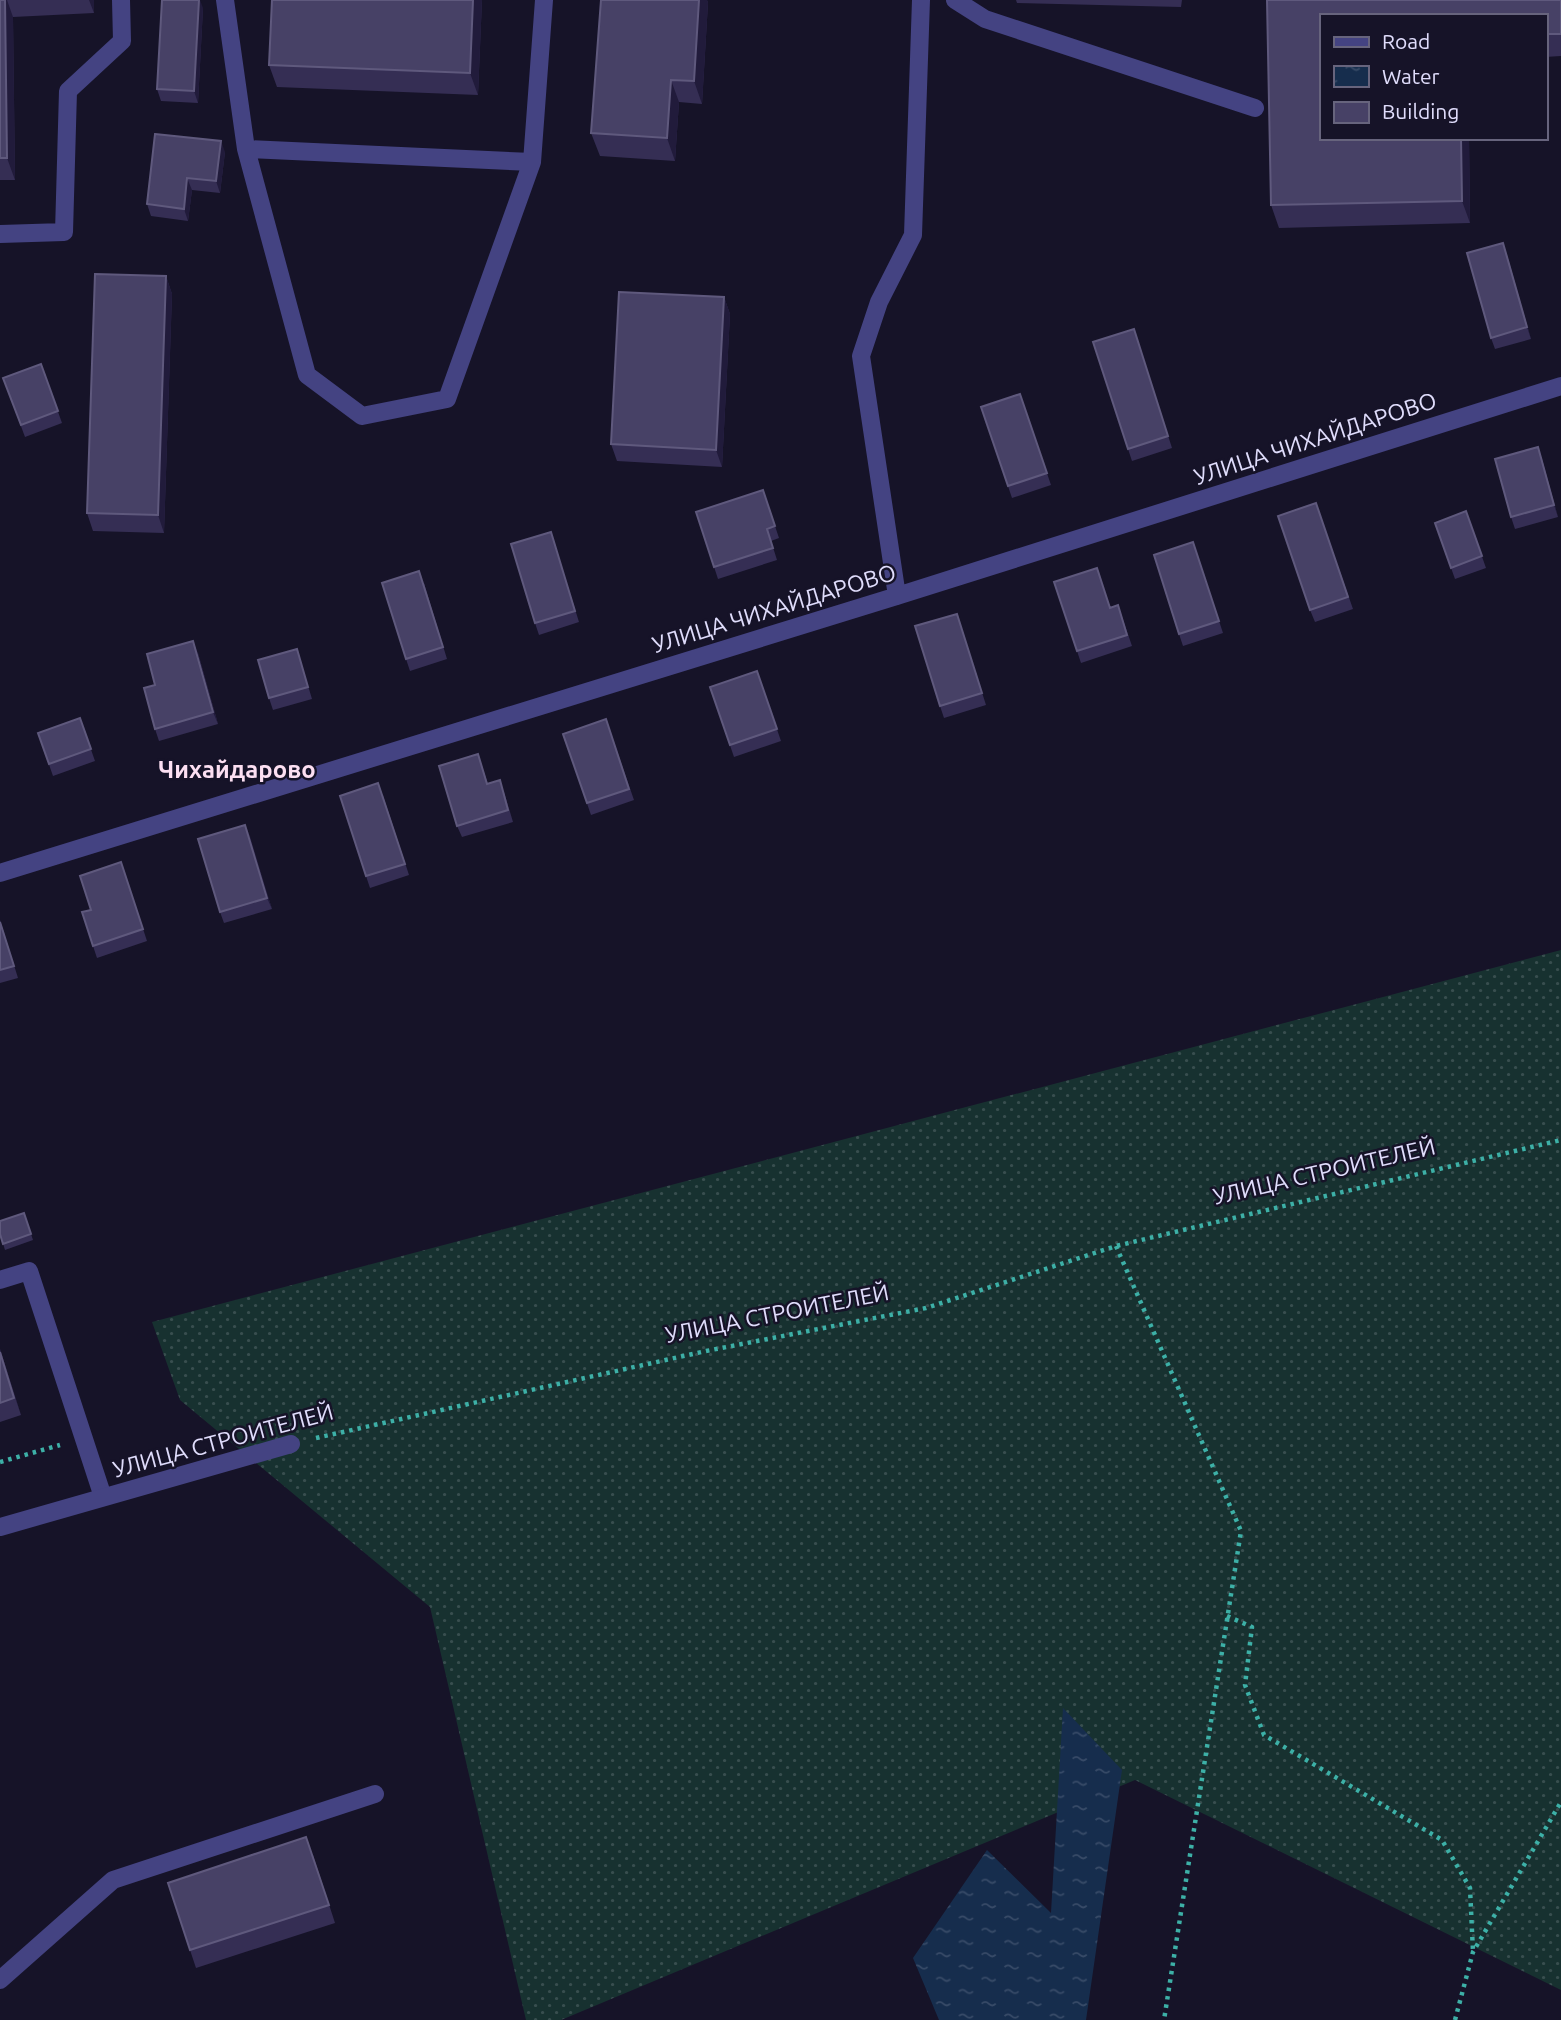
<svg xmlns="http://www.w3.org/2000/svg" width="1561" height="2020" font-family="Ubuntu,sans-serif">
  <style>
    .grass { fill: url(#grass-dots) }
    .water { fill: url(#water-ripples) }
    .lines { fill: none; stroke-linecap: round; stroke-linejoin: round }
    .path { stroke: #3db0a7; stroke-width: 4.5; stroke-dasharray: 3.5 5; stroke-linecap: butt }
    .lane { stroke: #444382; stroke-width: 18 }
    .street { stroke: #444382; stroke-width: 18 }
    .wall { fill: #352e54 }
    .shaded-wall { fill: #211b3b }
    .building { fill: #474166; stroke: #5f597d; stroke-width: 2 }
    .labels { text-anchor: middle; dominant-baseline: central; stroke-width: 5; stroke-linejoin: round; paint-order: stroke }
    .street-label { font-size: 23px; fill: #e0ddfc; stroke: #161328 }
    .neighbourhood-label { font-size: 24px; font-weight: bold; fill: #fcdff2; stroke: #161328 }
  </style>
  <defs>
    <pattern id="grass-dots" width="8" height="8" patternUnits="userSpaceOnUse" patternTransform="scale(1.75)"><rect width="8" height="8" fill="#173130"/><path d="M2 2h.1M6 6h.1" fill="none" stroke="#384e4f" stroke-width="1.8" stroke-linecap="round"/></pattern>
    <pattern id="water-ripples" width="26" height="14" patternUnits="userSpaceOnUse" patternTransform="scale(1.75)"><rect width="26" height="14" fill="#162d4d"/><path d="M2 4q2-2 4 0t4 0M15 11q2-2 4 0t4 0" fill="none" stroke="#384b68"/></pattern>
  </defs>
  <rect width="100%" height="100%" fill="#161328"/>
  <path class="grass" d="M1561,950V1990L1135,1780L561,2020H526L430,1607L180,1400L152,1322Z"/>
  <path class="water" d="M1063,1708L1122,1770L1086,2020H939L913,1958L987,1850L1051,1913Z"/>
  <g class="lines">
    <path class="path" d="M1116,1246L1241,1531L1164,2020
      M316,1438L706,1351L926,1308L1116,1246L1561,1140
      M0,1462L60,1445
      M1227,1616L1252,1627L1245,1685L1264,1735L1442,1840L1470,1888L1473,1952
      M1455,2020L1473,1952L1561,1802"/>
    <path class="lane" d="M225,0L246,149L307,375L362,416L447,399L532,162
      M955,0L985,19L1255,108
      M246,149L532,162L544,0
      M0,234L64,232L68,91L122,41L121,0
      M0,1280L29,1271L103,1497
      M0,1980L113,1880L375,1794"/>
    <path class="street" d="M897,596L861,356L879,302L913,235L921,0
      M0,873L897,596L1561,386
      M0,1527L291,1444"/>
  </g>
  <path class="wall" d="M0,0H94V13L13,17L15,180H0Z
    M272,0H482L478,95L277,87L269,65Z
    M601,0H707L708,3L702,104L679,102L675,161L600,156L591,133Z
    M1016,0H1182L1181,7L1017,3Z
    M1267,0H1561V56L1545,57V16H1321V138H1469L1470,223L1279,228L1271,205Z
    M203,8L198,103L161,101L157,89Z
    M225,152L220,193L192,190L188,221L151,216L147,204Z
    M1507,255L1531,339L1495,349L1491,338Z
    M166,276L172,294L164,533L93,531L87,513Z
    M724,297L730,314L722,467L617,461L611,444Z
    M1134,329L1172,448L1132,461L1128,449Z
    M41,364L62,423L25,437L3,378Z
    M1020,394L1051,485L1012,498L981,407Z
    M1542,459L1558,517L1515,529L1511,517Z
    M763,490L779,538L771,541L777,560L718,579L696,512Z
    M1316,503L1353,609L1315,622L1310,610Z
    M1466,511L1486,568L1455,579L1435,523Z
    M551,532L579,622L539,635L535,623Z
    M1197,554L1223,633L1183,646L1179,634Z
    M424,583L447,659L410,671L406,659Z
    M1118,605L1132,646L1081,663L1077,651L1110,607Z
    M957,614L986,705L944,718L940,706Z
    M297,649L312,699L273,710L269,698Z
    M198,653L218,724L159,741L155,729V685Z
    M757,671L781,741L734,757L710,687Z
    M80,718L95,761L53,776L38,733Z
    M606,719L634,800L591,815L563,734Z
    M482,766L488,784L504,792L513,822L462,837L457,826Z
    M383,795L409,875L370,888L366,876Z
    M245,825L272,909L224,923L220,912Z
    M121,862L147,941L97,958L93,946L91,910Z
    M0,920L18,978L0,983Z
    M24,1213L33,1240L5,1250L0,1234Z
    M0,1349L21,1415L0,1422Z
    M313,1855L335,1923L196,1968L190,1950Z"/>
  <path class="shaded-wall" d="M5,0H7L13,17L15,180L7,158Z
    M89,0H94V13Z
    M199,0H200L203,8L198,103L194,91Z
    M473,0H482L478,95L470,73Z
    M699,0H707L708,3L702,104L694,81Z
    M671,80L679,102L675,161L667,138Z
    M1461,138H1469L1470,223L1462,201Z
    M221,141L225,152L220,193L216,181Z
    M187,178L192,190L188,221L184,209Z
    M1503,243L1507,255L1531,339L1527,327Z
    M166,276L172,294L164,533L158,515Z
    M724,297L730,314L722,467L716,450Z
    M1538,447L1542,459L1558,517L1554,505Z
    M193,641L198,653L218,724L213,712Z
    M245,825L250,836L272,909L267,898Z
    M0,1349L21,1415L0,1352Z"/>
  <path class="building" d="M0,0H5L7,158H0Z
    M162,0H199L194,91L157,89Z
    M272,0H473L470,73L269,65Z
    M601,0H699L694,81L671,80L667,138L591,133Z
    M1267,0H1561V34H1545V16H1321V138H1461L1462,201L1271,205Z
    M155,134L221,141L216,181L187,178L184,209L147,204Z
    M1503,243L1527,327L1491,338L1467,253Z
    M95,274L166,276L158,515L87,513Z
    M619,292L724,297L716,450L611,444Z
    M1134,329L1168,436L1128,449L1093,342Z
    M41,364L58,411L21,425L3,378Z
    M1020,394L1047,473L1008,486L981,407Z
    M1538,447L1554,505L1511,517L1495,459Z
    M763,490L775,526L767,529L773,548L714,567L696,512Z
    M1316,503L1348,597L1310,610L1278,516Z
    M1466,511L1482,556L1451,568L1435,523Z
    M551,532L575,611L535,623L511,544Z
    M1193,542L1219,621L1179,634L1154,555Z
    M1097,568L1110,608L1118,605L1127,635L1077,651L1054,582Z
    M419,571L443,647L406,659L382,583Z
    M957,614L982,693L940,706L915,626Z
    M193,641L213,712L155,729L144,688L155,685L147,654Z
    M297,649L308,687L269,698L258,660Z
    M757,671L777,729L730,745L710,687Z
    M80,718L91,749L49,764L38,733Z
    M606,719L629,789L587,803L563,734Z
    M478,754L487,784L500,780L508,810L457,826L439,766Z
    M378,783L405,864L366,876L340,796Z
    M245,825L267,898L220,912L198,839Z
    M121,862L143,929L93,946L82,912L91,910L80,876Z
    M0,922L14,966L0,970Z
    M24,1213L31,1234L3,1244L0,1234V1221Z
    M0,1352L14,1398L0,1403Z
    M306,1837L329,1905L190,1950L168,1883Z"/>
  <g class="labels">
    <g class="street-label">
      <text transform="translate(1315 438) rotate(-18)">УЛИЦА ЧИХАЙДАРОВО</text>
      <text transform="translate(774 608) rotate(-17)">УЛИЦА ЧИХАЙДАРОВО</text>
      <text transform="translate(1324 1171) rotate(-13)">УЛИЦА СТРОИТЕЛЕЙ</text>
      <text transform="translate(777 1313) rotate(-11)">УЛИЦА СТРОИТЕЛЕЙ</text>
      <text transform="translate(223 1440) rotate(-15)">УЛИЦА СТРОИТЕЛЕЙ</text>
    </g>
    <g class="neighbourhood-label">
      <text x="237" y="769">Чихайдарово</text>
    </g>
  </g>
  <rect x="1320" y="14" width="228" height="126" fill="#161328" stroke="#67647d" stroke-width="2"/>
  <rect x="1334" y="37" width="35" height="10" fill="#444382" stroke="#67647d" stroke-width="2"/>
  <text x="1382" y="49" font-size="21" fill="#e0ddfc">Road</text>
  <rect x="1334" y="66" width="35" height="21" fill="url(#water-ripples)" stroke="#67647d" stroke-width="2"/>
  <text x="1382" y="84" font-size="21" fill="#e0ddfc">Water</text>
  <rect x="1334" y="102" width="35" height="21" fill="#474166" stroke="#67647d" stroke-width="2"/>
  <text x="1382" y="119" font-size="21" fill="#e0ddfc">Building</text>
</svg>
